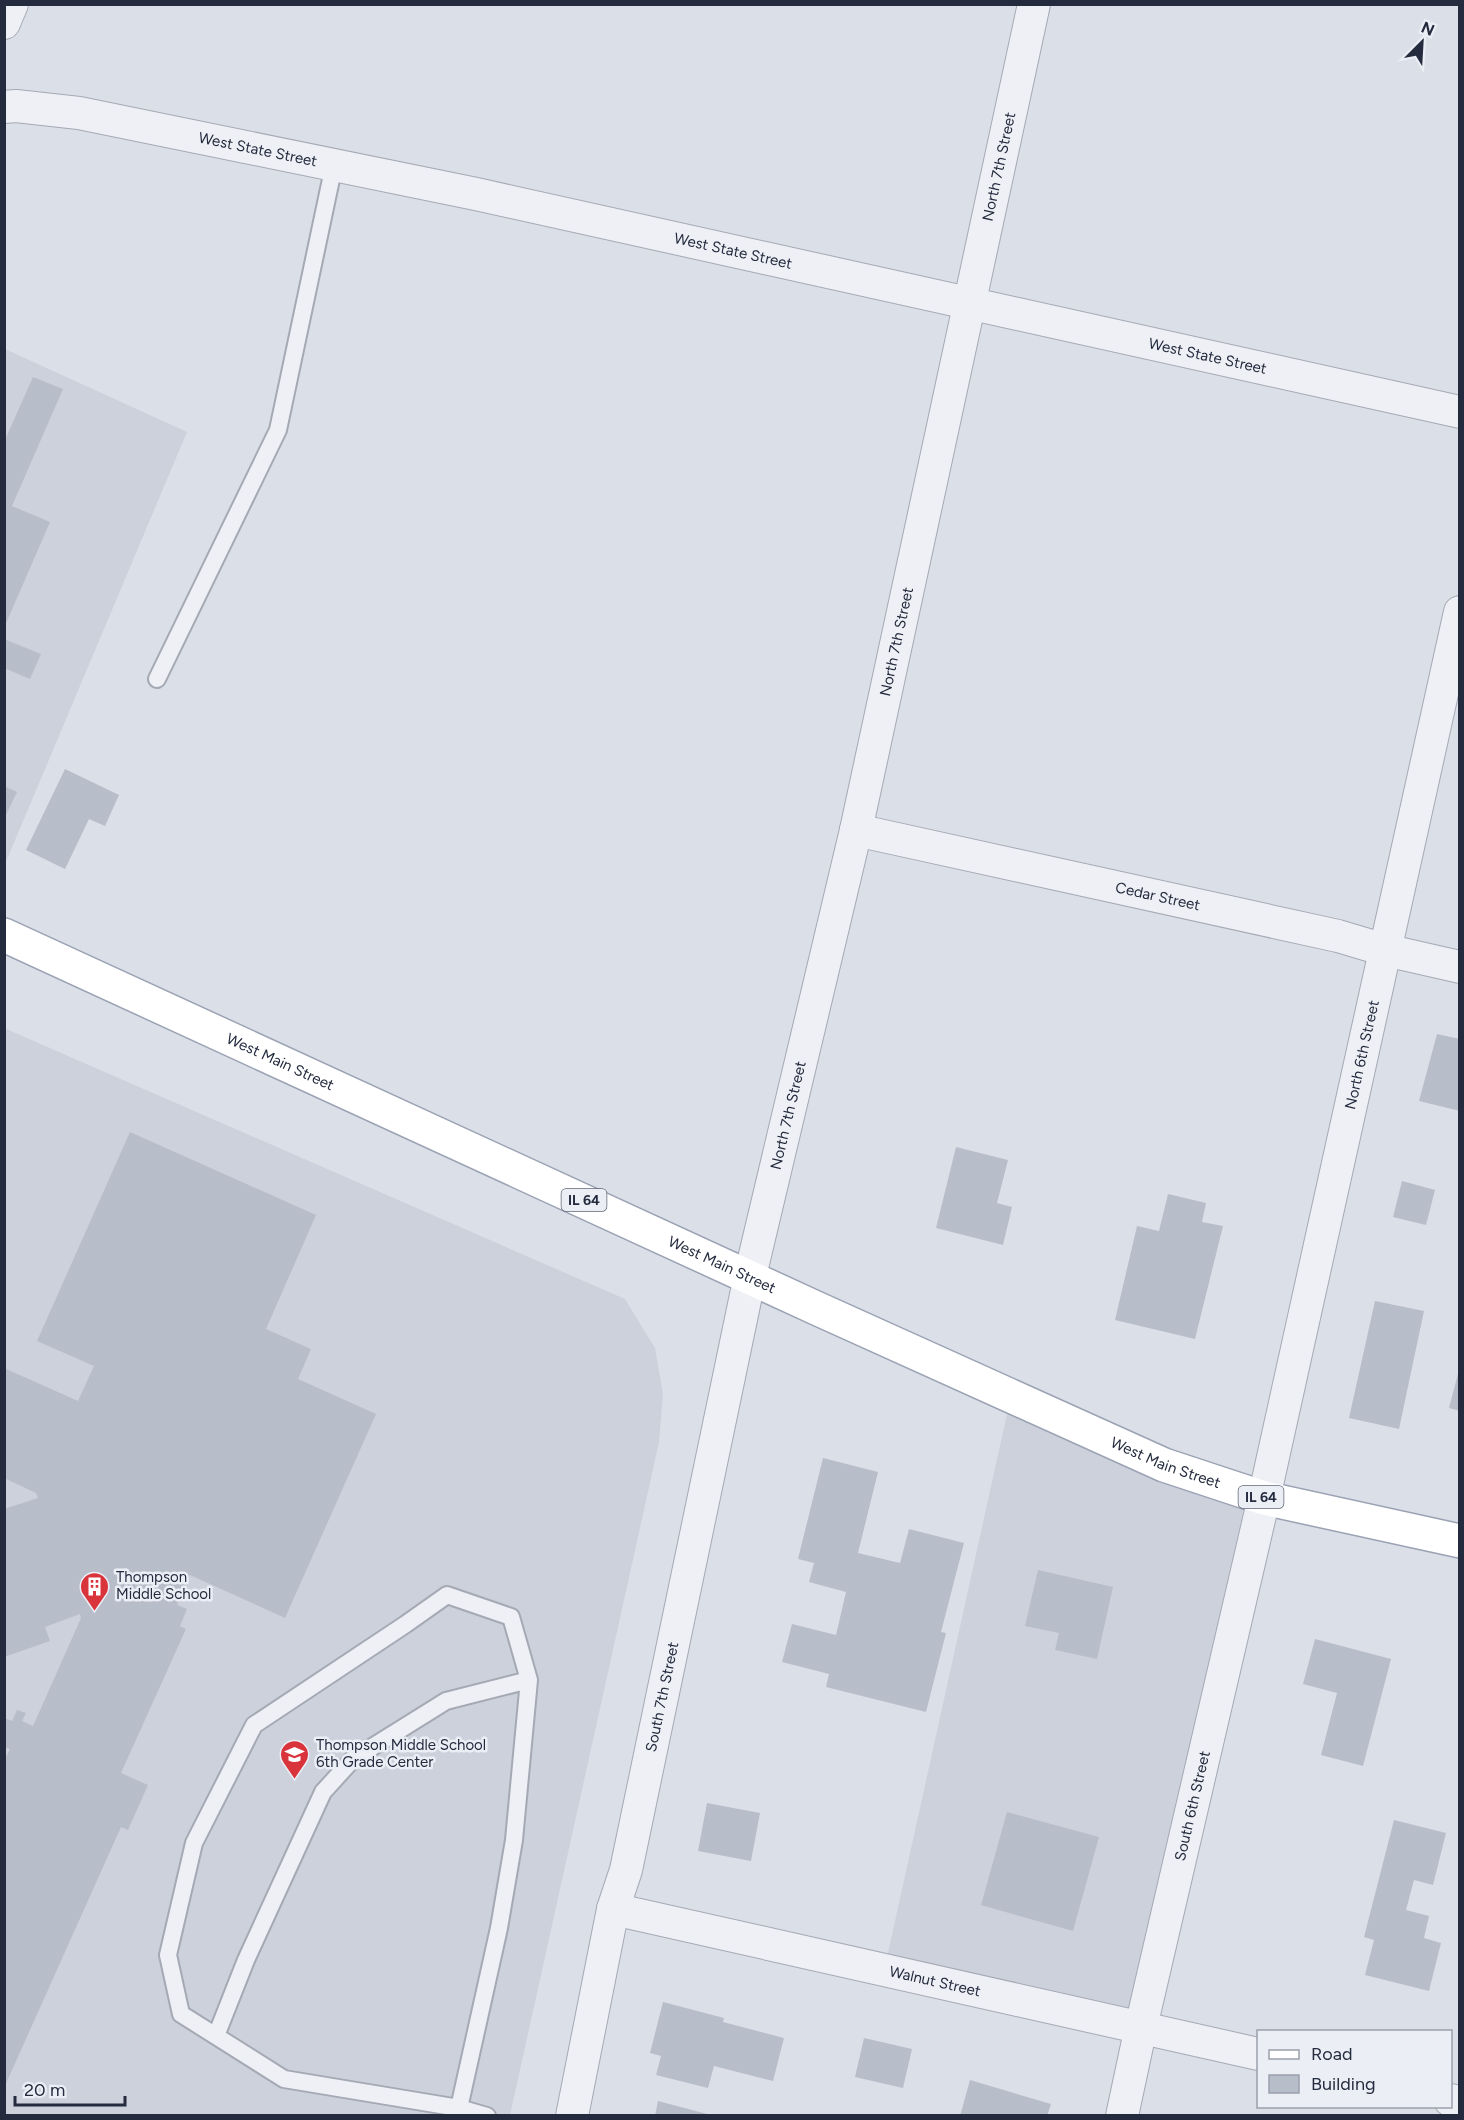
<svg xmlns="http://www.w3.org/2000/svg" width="1464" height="2120" font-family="Figtree,sans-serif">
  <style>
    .built { fill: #cdd1dc }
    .building { fill: #b8bdca }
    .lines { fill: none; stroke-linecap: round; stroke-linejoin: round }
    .lane-casing { stroke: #a4a9b4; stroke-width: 20 }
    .street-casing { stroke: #a4a9b4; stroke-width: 34 }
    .primary-casing { stroke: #9aa2b4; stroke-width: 36 }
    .lane { stroke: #eef0f5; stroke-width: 16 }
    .street { stroke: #eef0f5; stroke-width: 32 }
    .primary { stroke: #fff; stroke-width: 33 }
    .labels { text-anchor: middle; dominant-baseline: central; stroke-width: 5; stroke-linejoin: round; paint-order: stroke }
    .shield { fill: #ebeef5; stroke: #606675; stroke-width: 1.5 }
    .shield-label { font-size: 14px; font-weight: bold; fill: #242b3e }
    .street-label { font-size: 15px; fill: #242b3e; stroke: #ebeef5 }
    .poi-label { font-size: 15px; fill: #242b3e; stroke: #ebeef5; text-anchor: start }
  </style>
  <rect width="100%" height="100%" fill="#dbdfe7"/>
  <path class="built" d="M5,349L187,432L5,864Z
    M4,1028L625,1299L655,1348L663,1394L659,1442L510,2115H5Z
    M1009,1405L1252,1503L1129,2032L882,1980Z"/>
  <path class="building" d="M33,377L63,389L12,506L50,522L4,628V442Z
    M4,639L41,654L30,679L4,668Z
    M65,769L119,795L105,826L89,819L65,869L26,850Z
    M4,786L17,792L4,819Z
    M1437,1034L1460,1039V1111L1419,1101Z
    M130,1132L316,1215L266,1329L311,1349L298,1379L376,1414L285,1618L190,1575L177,1605L187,1609L180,1626L186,1629L121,1773L148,1785L128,1830L121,1827L4,2088V1761L10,1749L4,1747V1718L12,1721L17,1710L26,1713L22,1721L33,1726L81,1618L80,1614L45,1627L50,1641L4,1657V1509L38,1498L36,1493L4,1478V1368L78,1401L94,1366L37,1341Z
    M956,1147L1008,1160L997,1203L1012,1207L1003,1245L936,1228Z
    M1402,1181L1435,1190L1426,1225L1393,1217Z
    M1168,1194L1206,1203L1202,1222L1223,1226L1195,1339L1115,1320L1137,1226L1159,1231Z
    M1375,1301L1424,1311L1399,1429L1349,1418Z
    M1459,1370H1460V1411L1449,1408Z
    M823,1458L878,1472L858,1553L900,1563L909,1529L964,1543L941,1632L946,1633L926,1712L826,1687L829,1674L782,1662L792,1624L836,1635L846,1592L809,1582L814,1563L798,1559Z
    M1038,1570L1113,1587L1097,1659L1055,1650L1059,1633L1025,1626Z
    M1315,1639L1391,1659L1363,1766L1321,1755L1337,1693L1303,1684Z
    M707,1803L760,1813L751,1861L698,1851Z
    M1007,1812L1099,1837L1073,1931L981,1905Z
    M1394,1820L1446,1833L1433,1885L1414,1880L1406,1910L1429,1916L1424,1938L1441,1943L1429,1991L1365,1975L1374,1940L1364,1937Z
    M663,2002L724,2018L723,2022L784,2038L773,2081L714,2066L708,2088L656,2075L661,2056L650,2053Z
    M864,2038L912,2049L903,2088L855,2077Z
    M970,2080L1051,2104L1047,2116H960Z
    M658,2101L711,2115V2116H655Z"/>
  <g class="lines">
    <defs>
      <path id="lane" d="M157,679L278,430L334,165
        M216,2036L246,1960L323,1792L353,1759L446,1701L529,1680
        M455,2116L459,2108L499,1928L514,1840L529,1680L511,1617L447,1595L406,1624L254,1725L194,1843L168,1955L181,2014L284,2079L459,2108L487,2116"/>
      <g id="street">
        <path d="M4,23L12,4"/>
        <path id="s1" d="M4,107L16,106L79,113L476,194L1460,412"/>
        <path id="s2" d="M856,830L1338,936L1385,950L1460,967"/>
        <path id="s3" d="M613,1909L1258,2054"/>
        <path d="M1450,2100L1460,2102"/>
        <path id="s4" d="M572,2116L613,1909L626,1870L750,1276L856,830L1034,4"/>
        <path id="s5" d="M1122,2116L1141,2027L1264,1498L1460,612"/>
      </g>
      <g id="primary">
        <path id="s6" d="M4,935L816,1308L1164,1465L1264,1498L1460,1541"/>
      </g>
    </defs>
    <use href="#lane" class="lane-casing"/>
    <use href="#street" class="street-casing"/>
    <use href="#primary" class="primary-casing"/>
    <use href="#lane" class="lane"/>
    <use href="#street" class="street"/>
    <use href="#primary" class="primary"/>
  </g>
  <defs>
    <symbol id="building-pin" viewBox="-11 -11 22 30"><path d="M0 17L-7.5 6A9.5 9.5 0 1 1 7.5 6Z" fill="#d9343c" stroke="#ebeef5"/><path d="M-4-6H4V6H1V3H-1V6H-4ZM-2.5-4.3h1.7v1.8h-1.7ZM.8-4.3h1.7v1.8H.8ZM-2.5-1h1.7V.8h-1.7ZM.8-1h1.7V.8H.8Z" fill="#fff"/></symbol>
    <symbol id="school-pin" viewBox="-11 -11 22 30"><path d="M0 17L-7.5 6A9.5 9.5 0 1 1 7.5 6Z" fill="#d9343c" stroke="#ebeef5"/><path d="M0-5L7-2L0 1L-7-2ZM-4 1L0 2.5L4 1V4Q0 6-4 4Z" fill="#fff"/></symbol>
  </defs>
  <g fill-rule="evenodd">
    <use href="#building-pin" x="78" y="1570" width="33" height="45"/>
    <use href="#school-pin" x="278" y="1738" width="33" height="45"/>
  </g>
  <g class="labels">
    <g class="shield">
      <rect x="561.5" y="1189" width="45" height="22" rx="4.5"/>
      <rect x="1238.5" y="1486" width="45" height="22" rx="4.5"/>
    </g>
    <g class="shield-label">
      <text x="584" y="1200">IL 64</text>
      <text x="1261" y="1497">IL 64</text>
    </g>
    <g class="street-label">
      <text stroke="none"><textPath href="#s1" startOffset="258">West State Street</textPath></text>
      <text stroke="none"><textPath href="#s4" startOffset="1996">North 7th Street</textPath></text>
      <text stroke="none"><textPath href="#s1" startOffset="744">West State Street</textPath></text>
      <text stroke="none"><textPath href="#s1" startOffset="1230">West State Street</textPath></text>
      <text stroke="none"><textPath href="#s4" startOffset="1510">North 7th Street</textPath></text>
      <text stroke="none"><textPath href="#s2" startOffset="309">Cedar Street</textPath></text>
      <text stroke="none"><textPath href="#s5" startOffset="1088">North 6th Street</textPath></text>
      <text stroke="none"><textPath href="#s6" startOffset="304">West Main Street</textPath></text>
      <text stroke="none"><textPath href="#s4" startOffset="1024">North 7th Street</textPath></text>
      <text stroke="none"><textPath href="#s6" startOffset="790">West Main Street</textPath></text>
      <text stroke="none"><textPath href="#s6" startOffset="1276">West Main Street</textPath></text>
      <text stroke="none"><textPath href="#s4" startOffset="429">South 7th Street</textPath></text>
      <text stroke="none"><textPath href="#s5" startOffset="318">South 6th Street</textPath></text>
      <text stroke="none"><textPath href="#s3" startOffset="330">Walnut Street</textPath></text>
    </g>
    <g class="poi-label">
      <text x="116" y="1577">Thompson<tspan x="116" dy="17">Middle School</tspan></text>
      <text x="316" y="1745">Thompson Middle School<tspan x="316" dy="17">6th Grade Center</tspan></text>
    </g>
  </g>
  <rect width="1464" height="2120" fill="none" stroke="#242b3e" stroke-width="12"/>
  <rect x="1257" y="2030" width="195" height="78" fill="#ebeef5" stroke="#9ba0ac" stroke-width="1.5"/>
  <rect x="1269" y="2050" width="30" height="9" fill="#ffffff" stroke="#9ba0ac" stroke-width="1.5"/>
  <text x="1311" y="2060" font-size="18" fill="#242b3e">Road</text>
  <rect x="1269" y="2075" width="30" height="18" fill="#b8bdca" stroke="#9ba0ac" stroke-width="1.5"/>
  <text x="1311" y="2090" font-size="18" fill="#242b3e">Building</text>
  <g transform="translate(1422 42) rotate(24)" stroke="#ebeef5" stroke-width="4.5" paint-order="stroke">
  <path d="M0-4.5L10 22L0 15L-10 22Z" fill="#242b3e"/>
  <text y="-9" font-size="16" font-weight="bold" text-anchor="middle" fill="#242b3e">N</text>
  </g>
  <path d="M15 2096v9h110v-9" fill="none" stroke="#242b3e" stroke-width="3"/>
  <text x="24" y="2096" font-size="18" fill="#242b3e" stroke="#ebeef5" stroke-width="4.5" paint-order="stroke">20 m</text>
</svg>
